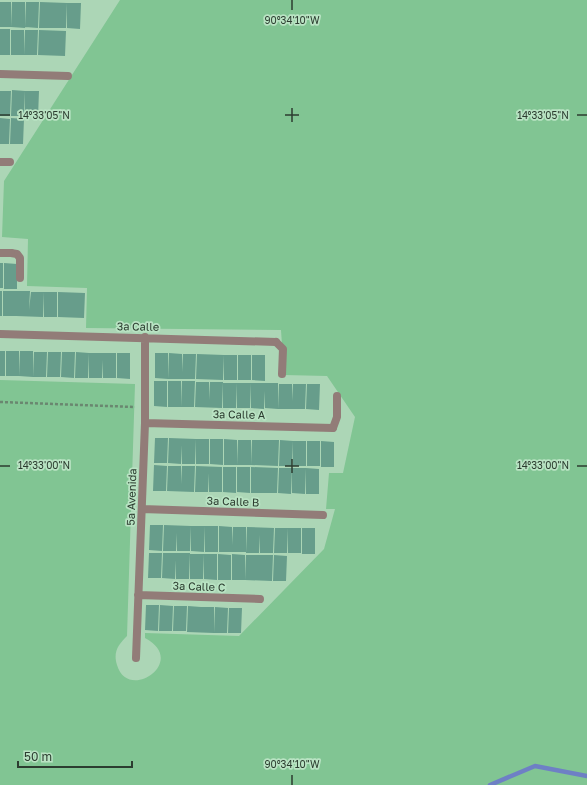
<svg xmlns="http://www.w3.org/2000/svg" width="587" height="785" font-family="'Golos Text',sans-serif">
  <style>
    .green { fill: #81c593 }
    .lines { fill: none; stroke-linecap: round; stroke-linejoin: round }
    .stream { stroke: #6e80c5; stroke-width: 4.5 }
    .building { fill: #679d8b }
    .path { stroke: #6a8770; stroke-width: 2.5; stroke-dasharray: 3 2; stroke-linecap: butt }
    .service { stroke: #927c78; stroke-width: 8 }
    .minor { stroke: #927c78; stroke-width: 8 }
    .ticks { fill: none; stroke: #2c3d30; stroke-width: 1.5 }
    .labels { text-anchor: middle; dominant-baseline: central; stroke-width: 3.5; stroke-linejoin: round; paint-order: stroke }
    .street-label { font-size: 11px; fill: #2c3d30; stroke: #b9e3c3 }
    .ticks-label { font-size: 10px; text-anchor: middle; fill: #2c3d30; stroke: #b9e3c3; stroke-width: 3.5; stroke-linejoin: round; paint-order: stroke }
  </style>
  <rect width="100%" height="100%" fill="#acd6b6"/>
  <path class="green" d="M120,0H587V785H0V380L135,384L127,636C118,645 113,652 117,665C128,703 189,661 145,638V633L239,636L324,549L335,509H326L329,473H343L355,417L327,376L284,375L281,330L86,328L87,288L27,286L28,239L2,237L4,181Z"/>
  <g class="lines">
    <path class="stream" d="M490,785L535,766L587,776"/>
  </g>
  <path class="building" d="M0,2H11V27H0Z
    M12,2H25V28L11,27Z
    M26,2H39L38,28L25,27Z
    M40,2L67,3L66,28H39Z
    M67,3H81L80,29L67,28Z
    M0,29H10V55H0Z
    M11,30H24V55H11Z
    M25,30H38L37,55H24Z
    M39,30L66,31L65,56L38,55Z
    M12,90L25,91L24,116H11Z
    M0,91H11L10,116H0Z
    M25,91H39L38,117L25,116Z
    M0,118L10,119L9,144H0Z
    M11,118L24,119L23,144H10Z
    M0,263H3V288H0Z
    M4,263L17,264V289H4Z
    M0,291H2V316H0Z
    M3,291H30L29,310L31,292H44L43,317L16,316L17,298L16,316H3Z
    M44,292H57V317H44Z
    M58,292L85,293L84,318L58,317Z
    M0,351H5V376H0Z
    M6,351H19V376H6Z
    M20,351H33V377L19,376Z
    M34,352H47L46,377H33Z
    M48,352H61L60,377H47Z
    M62,352H75L74,378L61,377Z
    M76,352L89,353L88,378H75Z
    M89,353H116V378H103L102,360V378H89Z
    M117,353H130V379L117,378Z
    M155,353H168V379L155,378Z
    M169,353L182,354V372L183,354H196L195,379H168Z
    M197,354L224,355L223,380L196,379Z
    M224,355H237V380H224Z
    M238,355H251V380H238Z
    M252,355H265V381L252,380Z
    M154,381H167V407L154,406Z
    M168,381H181V407H168Z
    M182,381H195L194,407H181Z
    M196,382H209V400L210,382H223L222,408L195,407Z
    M223,383H237L236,408H223Z
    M237,383H251L250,408H237Z
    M251,383H278V409L265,408L264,391V409L251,408Z
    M279,384H292V401L293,384H306L305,409H278Z
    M307,384H320L319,410L306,409Z
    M155,438H168L167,463H154Z
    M169,438L196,439L195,464H182V445L181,464L168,463Z
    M196,439H209V464H196Z
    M210,439H223V465L210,464Z
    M224,439L237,440V465H224Z
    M238,440H251V465H237Z
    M252,440H279L278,466L251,465Z
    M280,440L293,441L292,466H279Z
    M293,441H306V466H293Z
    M307,441H320V466H307Z
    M321,441L334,442V467H321Z
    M154,465L167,466L166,491H153Z
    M168,466H181V484L182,466H195L194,492L167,491Z
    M196,466L222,467V492H209V473L208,492H195Z
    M223,467H236V493L223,492Z
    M237,467H250V493L237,492Z
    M251,467L278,468L277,493H251Z
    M279,468H292L291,494L278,493Z
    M292,468H306L305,494L292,493Z
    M306,468L319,469V494H306Z
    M150,525H163L162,551L149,550Z
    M164,525L191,526L190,551H177V533L176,551H163Z
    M191,526H205L204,552L191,551Z
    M205,526H218V552H205Z
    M219,526L232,527L233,545V527H246V552H219Z
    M247,527L274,528L273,553H260V535L259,553H246Z
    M275,528H288L287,553H274Z
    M288,528H301V553H288Z
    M302,528H315V554H302Z
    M149,553H162L161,578H148Z
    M163,553H190L189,579H176V560L175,579L162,578Z
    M190,554H204L203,579H190Z
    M204,554H217V580L204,579Z
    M218,554L231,555V580H218Z
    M232,554L245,555V580H232Z
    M246,555H273L272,581L245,580Z
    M274,555L287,556L286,581H273Z
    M146,605H159L158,631L145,630Z
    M160,605L173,606L172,631H159Z
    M174,606H187L186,631H173Z
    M188,606L201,607V626V607H214V633L187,632Z
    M215,607L228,608L227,633H214Z
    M229,608H242L241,633H228Z"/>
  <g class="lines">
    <path class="path" d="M0,402L135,407"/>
    <path class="service" d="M11,253L17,254L20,258V278
      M276,342L283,349L282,374
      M333,428L337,417V396"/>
    <path class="minor" d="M0,74L68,76
      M0,162H10
      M0,253H11
      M0,334L276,342
      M145,423L333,428
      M142,509L323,515
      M138,595L260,599
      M136,658L145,423V337"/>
  </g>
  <path class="ticks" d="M292,0V10M292,108V122M0,115H10M285,115H299M577,115H587M292,459V473M0,466H10M285,466H299M577,466H587M292,775V785"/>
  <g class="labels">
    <g class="street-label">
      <text transform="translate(138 326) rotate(1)">3a Calle</text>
      <text transform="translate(239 414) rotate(1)">3a Calle A</text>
      <text transform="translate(131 497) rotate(-88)">5a Avenida</text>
      <text transform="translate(233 501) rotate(2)">3a Calle B</text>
      <text transform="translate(199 586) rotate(2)">3a Calle C</text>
    </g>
  </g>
  <g class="ticks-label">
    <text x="292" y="24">90°34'10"W</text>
    <text x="44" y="119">14°33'05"N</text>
    <text x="543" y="119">14°33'05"N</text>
    <text x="44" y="469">14°33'00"N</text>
    <text x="543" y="469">14°33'00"N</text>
    <text x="292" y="768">90°34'10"W</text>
  </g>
  <path d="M18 761v6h114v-6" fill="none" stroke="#2c3d30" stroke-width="2"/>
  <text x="24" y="761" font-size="12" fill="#2c3d30" stroke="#b9e3c3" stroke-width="3" paint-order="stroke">50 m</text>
</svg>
